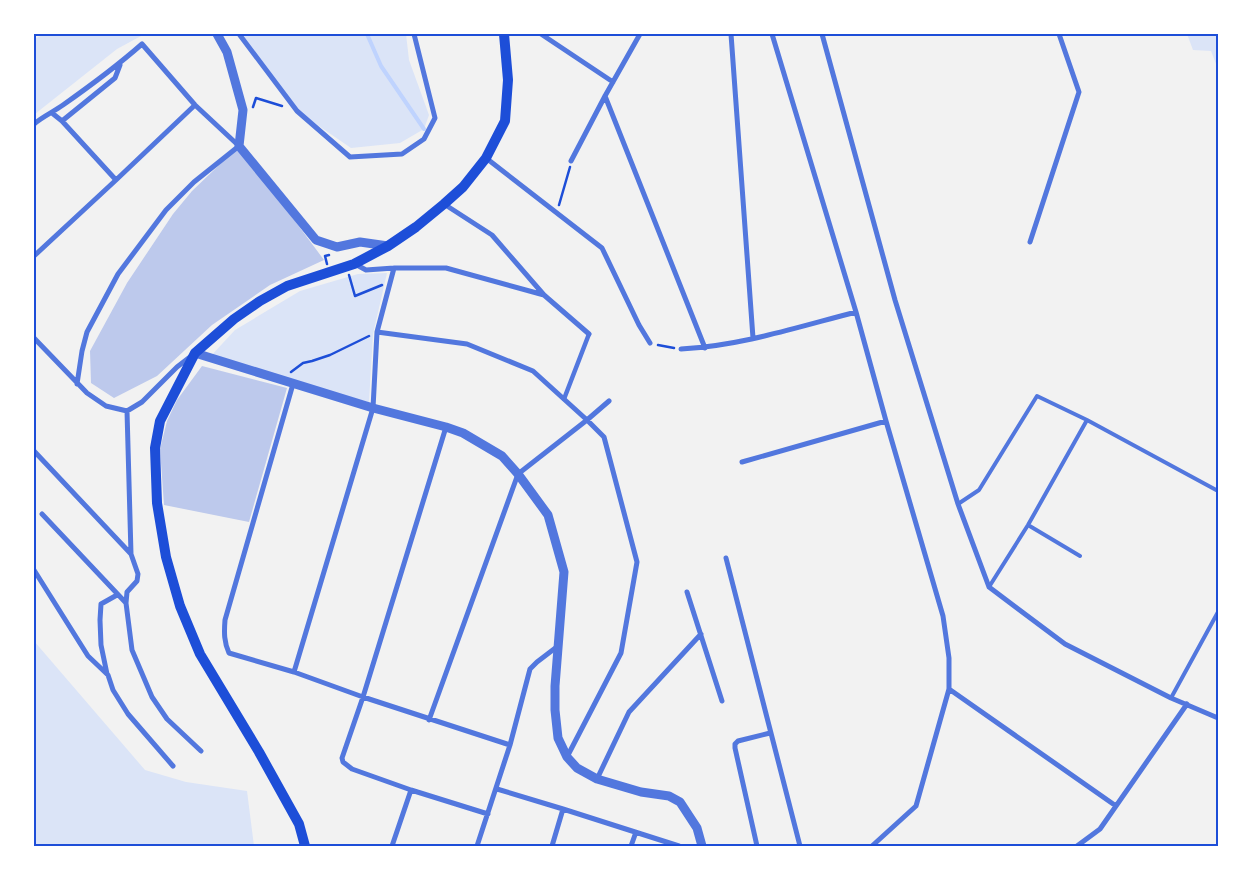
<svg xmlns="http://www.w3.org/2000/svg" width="1252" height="880" font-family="Ubuntu,sans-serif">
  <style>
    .green { fill: #dbe4f7 }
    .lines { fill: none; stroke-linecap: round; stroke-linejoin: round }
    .stream { stroke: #bfd3fe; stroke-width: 4 }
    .building { fill: #bdc9ec }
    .path { stroke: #1d4ed8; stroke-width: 2.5 }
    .service { stroke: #5277de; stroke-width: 4 }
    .pedestrian { stroke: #5277de; stroke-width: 4.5 }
    .minor { stroke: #5277de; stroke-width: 5 }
    .tertiary { stroke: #5277de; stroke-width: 9 }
    .secondary { stroke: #1d4ed8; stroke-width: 10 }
    .neatline { fill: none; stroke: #1d4ed8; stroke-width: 2 }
  </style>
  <rect width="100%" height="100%" fill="#f2f2f2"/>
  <path class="green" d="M45,34H142L141,36L117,49L40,110L34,115V39Z
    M239,34H406L409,60L429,115L424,129L400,143L351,148L297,111Z
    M1187,34H1218V69L1211,51L1193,50Z
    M387,273L373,334L369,402L209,358L235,330L300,291L358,274Z
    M34,641L145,770L186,782L247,791L254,846H34Z"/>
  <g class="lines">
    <path class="stream" d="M367,34L381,66L424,129"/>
  </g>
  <path class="building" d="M239,146L324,260L270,285L212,325L157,376L114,398L91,383L90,351L127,283L173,214L192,191Z
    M202,366L287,388L249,522L164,505L160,449L167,421L177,400Z"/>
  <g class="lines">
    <path class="path" d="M253,107L256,98L282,106
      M559,205L570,167
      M327,264L325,256L329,255
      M349,275L355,296L382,285
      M658,345L674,348
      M291,372L303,363L312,361L330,355L369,336"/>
    <path class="service" d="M958,504L979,490L1037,396L1087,420L1218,491
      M1028,525L1080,556
      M989,587L1028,525L1087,420
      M1171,698L1218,612"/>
    <path class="pedestrian" d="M564,399L589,334"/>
    <path class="minor" d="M239,34L297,111L350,157L402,154L424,139L435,118L414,34
      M541,34L613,82
      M731,34L753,338
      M772,34L856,312L886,421L943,616L949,658V689L916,806L872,846
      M822,34L895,300L958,504L989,587L1065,644L1171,698L1218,718
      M605,96L705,348
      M52,113L62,121L116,180
      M62,121L115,78L120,65
      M34,124C42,117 53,112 63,105C90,86 117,66 142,44L195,105L239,146L194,182L166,210L118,274L87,332L82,351L77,384
      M486,158L602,248L639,325L650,343
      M571,161L605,96L640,34
      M444,204L492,235L544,295L589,334
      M1030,242L1079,92L1059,34
      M34,256L116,180L195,105
      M355,264L366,270L394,268H446L544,295
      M377,332L467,344L533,371L587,420L604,437L637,562L621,653L567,757
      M34,338L87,393L106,406L127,411
      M681,349C740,346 798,327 856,312
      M293,384L225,620C224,633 224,642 229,653L294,672L363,697L510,745
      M446,427L363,697L342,758L343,762L352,769L411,790L488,814
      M34,451L131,554L138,574L137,581L127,592L126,603
      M742,462L886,421
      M42,514L126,603L132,650L152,697L167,719L201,751
      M131,554L127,411L142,402L177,367L190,357
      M726,558L800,846
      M34,570L88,656L108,675L113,690L128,714L173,766
      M687,592L722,701
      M294,672L373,408L377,332L394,268
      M107,674L101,645L100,620L101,604L117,595
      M949,689L1116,806
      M429,720L518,474L587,420L609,401
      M597,779L629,712L701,634
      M497,789L563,809L679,846
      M392,846L411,790
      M477,846L510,745L530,669L537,662L558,646
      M552,846L563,809
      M631,846L636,832
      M757,846L735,748V744L738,741L770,733
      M1077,846L1100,829L1187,704"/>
    <path class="tertiary" d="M217,34L227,52L243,110L239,146L316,240L337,247L360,242L388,246
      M195,353L373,408L446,427L463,433L502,456L518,474L548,515L564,572L555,686V710L558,738L567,757L577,768L597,779L641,792L669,796L680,802L697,828L702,846"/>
    <path class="secondary" d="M305,846L299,824L259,752L200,654L180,606L166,557L157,503L155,448L160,421L195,353L234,319L260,301L287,286L354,264L388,246L416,227L444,204L463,187L486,158L505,121L508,80L504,34"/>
  </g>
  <rect width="1252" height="880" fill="none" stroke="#ffffff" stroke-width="70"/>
  <rect x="35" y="35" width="1182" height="810" class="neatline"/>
</svg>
